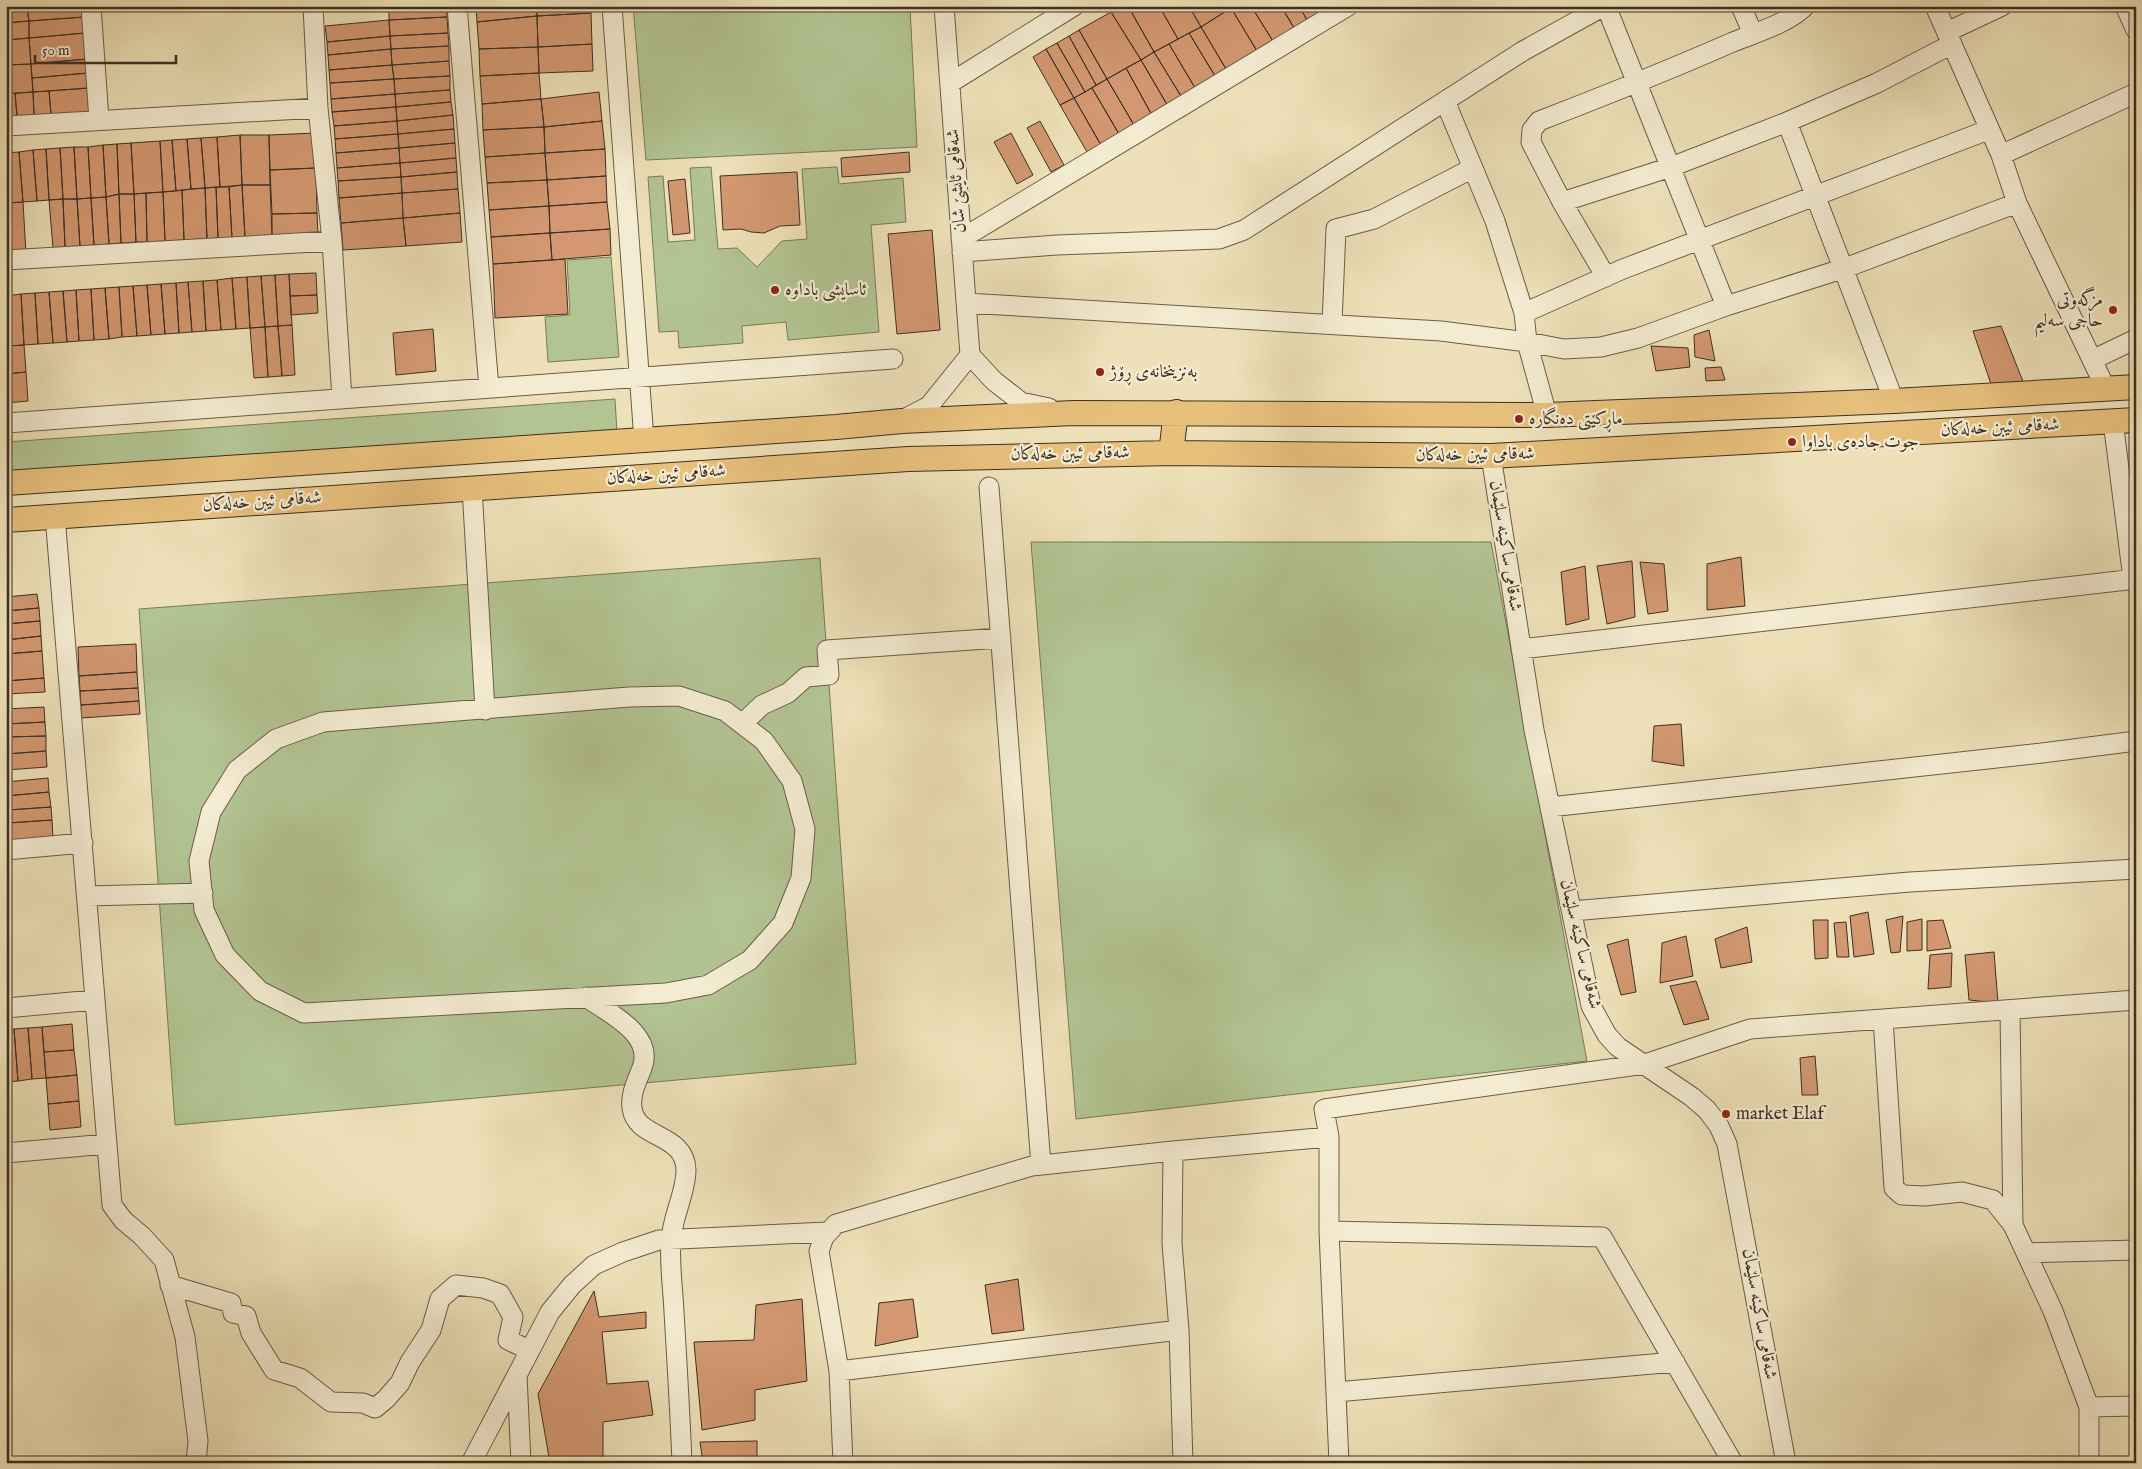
<svg xmlns="http://www.w3.org/2000/svg" width="2142" height="1469" font-family="'IM FELL English',Amiri,serif">
  <style>
    .green { fill: #b3c493; stroke: #787a5b }
    .building { fill: #d39871; stroke: #3e2f23 }
    .lines { fill: none; stroke-linecap: round; stroke-linejoin: round }
    .minor-casing { stroke: #6a5c48; stroke-width: 21 }
    .major-casing { stroke: #3e2f23; stroke-width: 26 }
    .minor { stroke: #f4ecd2; stroke-width: 19 }
    .major { stroke: #e7c07c; stroke-width: 24 }
    .poi-dot { fill: #8f2418; stroke: #f4ecd2; stroke-width: 2 }
    .labels { text-anchor: middle; dominant-baseline: central; stroke-width: 4.5; stroke-linejoin: round; paint-order: stroke }
    .street-label { font-size: 18px; fill: #3e2f23; stroke: #f4ecd2 }
    .poi-label { font-size: 18px; fill: #3e2f23; stroke: #f4ecd2; text-anchor: start }
  </style>
  <rect width="100%" height="100%" fill="#eee1b9"/>
  <filter id="stains"><feTurbulence type="fractalNoise" baseFrequency=".004" numOctaves="4"/><feColorMatrix values="0 0 0 0 .2 0 0 0 0 .09 0 0 0 0 .02 0 0 0 .5 -.17"/></filter>
  <radialGradient id="worn" r=".72"><stop offset=".6" stop-color="#630" stop-opacity="0"/><stop offset="1" stop-color="#630" stop-opacity=".3"/></radialGradient>
  <path class="green" d="M633,6H910L917,147L646,160Z
    M711,167L718,249L737,248L757,267L782,241L807,239L802,169L837,167L839,184L903,178L906,222L871,225L879,332L788,340L786,322L742,326L743,343L679,348L678,331L659,332L648,177L663,176L668,242L695,240L690,168Z
    M611,257L619,357L548,362L545,317L570,315L567,260Z
    M615,399L617,432L6,475V442Z
    M1031,542H1491L1587,1061L1076,1119Z
    M820,558L856,1064L175,1125L139,609Z"/>
  <path class="building" d="M6,6H27V8L6,9Z
    M43,6H83L84,17L29,21L27,8Z
    M327,6H389V7L328,11Z
    M446,6L447,17L389,20V6Z
    M476,6H536L537,16L477,22Z
    M536,6H591V13L537,16Z
    M1121,6H1128L1154,52L1141,60L1111,12Z
    M1128,6H1159L1178,39L1154,52Z
    M1159,6H1189L1201,27L1178,39Z
    M1189,6H1230L1231,8L1201,27Z
    M1234,6H1251L1276,46L1260,56L1231,8Z
    M1251,6H1281L1297,33L1276,46Z
    M1281,6H1299L1310,25L1297,33Z
    M1299,6H1345L1310,25Z
    M27,8L29,21L6,23V9Z
    M1231,8L1260,56L1229,74L1201,27Z
    M1111,12L1141,60L1107,79L1079,30Z
    M591,13L592,44L538,47L537,16Z
    M537,16L538,47L479,49L477,22Z
    M84,17L85,33L29,38V21Z
    M447,17L448,33L390,36L389,20Z
    M389,20L390,36L327,42L325,26Z
    M29,21V38L6,40V23Z
    M1201,27L1229,74L1218,81L1189,33Z
    M1079,30L1107,79L1096,85L1069,36Z
    M85,33L87,59L31,64L29,38Z
    M448,33L449,46L391,49L390,36Z
    M1189,33L1218,81L1198,93L1169,44Z
    M390,36L391,49L328,55L327,42Z
    M1069,36L1096,85L1085,92L1057,43Z
    M29,38L31,64L6,65V40Z
    M1057,43L1085,92L1074,98L1046,49Z
    M592,44L593,71L539,73L538,47Z
    M1169,44L1198,93L1184,101L1154,52Z
    M449,46V61L392,65L391,49Z
    M538,47L539,73L480,76L479,49Z
    M391,49L392,65L329,70L328,55Z
    M1046,49L1074,98L1060,105L1033,57Z
    M1154,52L1184,101L1169,108L1141,60Z
    M87,59L88,73L32,78L31,64Z
    M1141,60L1169,108L1153,117L1126,68Z
    M449,61L450,76L394,79L392,65Z
    M31,64L33,92L6,94V65Z
    M392,65L394,79L330,83L329,70Z
    M1126,68L1153,117L1134,125L1107,79Z
    M88,73L89,88L33,92L32,78Z
    M539,73L541,99L482,104L480,76Z
    M450,76V90L395,94L394,79Z
    M394,79L395,94L331,99L330,83Z
    M1107,79L1134,125L1119,134L1092,88Z
    M89,88L91,112L51,114L49,91Z
    M1092,88L1119,134L1101,145L1074,98Z
    M450,90L451,102L396,107L395,94Z
    M49,91L51,114L34,115L33,92Z
    M33,92L34,115L17,116L15,93Z
    M599,92L602,121L544,127L541,99Z
    M15,93L17,116L6,117V94Z
    M395,94L396,107L332,112L331,99Z
    M1074,98L1101,145L1087,152L1060,105Z
    M541,99L544,127L483,130L482,104Z
    M451,102L453,115L397,121L396,107Z
    M396,107L397,121L334,126L332,112Z
    M453,115L454,129L398,134L397,121Z
    M397,121L398,134L335,139L334,126Z
    M602,121L605,149L545,153L544,127Z
    M1040,121L1064,165L1051,172L1027,128Z
    M544,127L545,153L485,157L483,130Z
    M454,129L455,143L399,148L398,134Z
    M316,133V168L270,170L269,135Z
    M1011,133L1033,175L1017,184L994,142Z
    M398,134L399,148L336,153L335,139Z
    M240,135L242,185L220,187L217,137Z
    M240,135H269L270,185H242Z
    M217,137L220,187L205,188L201,138Z
    M201,138L205,188L191,189L187,139Z
    M187,139L191,189L176,191L172,140Z
    M172,140L176,191L163,192L160,141Z
    M160,141L163,192L134,194L131,143Z
    M131,143L134,194H119L117,144Z
    M455,143L456,158L400,163L399,148Z
    M117,144L119,194L106,197L103,145Z
    M103,145L106,197L91,198L88,147Z
    M74,147H88L91,198L77,199Z
    M74,147L77,199H63L60,148Z
    M60,148L63,199L49,200L46,149Z
    M399,148L400,163L337,168L336,153Z
    M46,149L49,200L37,201L33,150Z
    M605,149L606,176L547,180L545,153Z
    M33,150L37,201L23,202L19,152Z
    M19,152L23,202L9,203L6,153Z
    M909,152L910,172L842,177L841,158Z
    M545,153L547,180L487,183L485,157Z
    M456,158L457,172L401,177L400,163Z
    M400,163L401,177L338,181L337,168Z
    M316,168L317,213L272,214L270,170Z
    M6,170L9,203H6Z
    M457,172L458,189L402,193L401,177Z
    M797,172L800,225L780,226L764,233L751,232L741,229L723,230L720,176Z
    M606,176L607,202L549,206L547,180Z
    M401,177L402,193L339,198L338,181Z
    M685,179L690,233L673,235L668,181Z
    M547,180L549,206L489,210L487,183Z
    M242,185L245,237L232,238L229,187Z
    M242,185H270L272,236L245,237Z
    M216,187L218,238L207,239L205,188Z
    M216,187H229L232,238H218Z
    M205,188L207,239L184,240L182,190Z
    M458,189L460,213L403,218L402,193Z
    M182,190L184,240L165,241L163,192Z
    M163,192L165,241L147,242L146,193Z
    M146,193L147,242H136L134,194Z
    M402,193L403,218L341,223L339,198Z
    M119,194L121,243L109,244L106,197Z
    M119,194H134L136,242L121,243Z
    M106,197L109,244L94,245L91,198Z
    M91,198L94,245L80,246L77,199Z
    M63,199L65,247L53,248L49,200Z
    M63,199H77L80,246L65,247Z
    M23,202L26,254L6,256V203Z
    M607,202L610,229L550,233L549,206Z
    M549,206L550,233L491,237L489,210Z
    M317,213L318,235L272,236V214Z
    M460,213L462,242L406,246L403,218Z
    M403,218L406,246L343,250L341,223Z
    M610,229L611,255L552,260L550,233Z
    M932,230L940,330L897,334L888,234Z
    M550,233L552,260L493,264L491,237Z
    M565,259L568,314L495,318L493,264Z
    M316,273L317,295L290,296L289,274Z
    M289,274L292,325L278,326L275,275Z
    M275,275L278,326L265,327L261,276Z
    M261,276L265,327L250,328L247,277Z
    M247,277L250,328L236,329L232,278Z
    M232,278L236,329L221,330L217,280Z
    M217,280L221,330L206,331L203,281Z
    M203,281L206,331L192,332L188,282Z
    M188,282L192,332L179,333L176,283Z
    M176,283L179,333L165,334L161,284Z
    M161,284L165,334L151,335L147,285Z
    M147,285L151,335L137,336L133,286Z
    M133,286L137,336L122,337L119,287Z
    M119,287L122,337L109,339L105,288Z
    M105,288L109,339L94,340L91,289Z
    M91,289L94,340L79,341L76,290Z
    M76,290L79,341L67,342L63,291Z
    M63,291L67,342L53,343L49,292Z
    M49,292L53,343L38,344L35,293Z
    M35,293L38,344L24,345L21,294Z
    M21,294L24,345L8,346L6,296Z
    M317,295L318,313L291,315L290,296Z
    M292,325L295,375L282,376L278,326Z
    M278,326L282,376L268,377L265,327Z
    M2001,326L2024,384L1992,387L1973,331Z
    M265,327L268,377L254,378L250,328Z
    M433,329L436,371L396,375L393,333Z
    M1709,330L1715,361L1695,357L1694,335Z
    M24,345L26,372L6,374V346Z
    M1651,346L1688,348L1690,367L1656,371Z
    M1721,367L1725,380L1706,381L1705,368Z
    M26,372L28,401L6,403V374Z
    M1741,557L1745,606L1707,610V564Z
    M1632,561L1635,617L1607,624L1597,566Z
    M1640,562L1664,564L1668,611L1648,614Z
    M1585,566L1589,619L1566,625L1561,572Z
    M37,594L39,608L6,611V597Z
    M39,608L40,621L6,624V611Z
    M40,621L41,636L6,640V624Z
    M41,636L42,651L6,654V640Z
    M136,644L137,672L79,676L78,647Z
    M42,651L44,678L6,681V654Z
    M137,672L138,688L80,691L79,676Z
    M44,678L45,692L6,694V681Z
    M138,688L139,701L81,705L80,691Z
    M139,701L140,714L81,718V705Z
    M44,707L45,722L6,724V709Z
    M45,722L46,736L6,737V724Z
    M1681,724L1684,766L1652,761L1654,726Z
    M46,736V751L6,754V737Z
    M46,751L47,767L6,770V754Z
    M48,778L49,792L6,796V782Z
    M49,792L51,807L8,810L6,796Z
    M51,807L52,820L8,823V810Z
    M52,820L53,839L9,843L8,823Z
    M6,823H8L9,844H6Z
    M1868,912L1874,954L1854,957L1850,916Z
    M1903,916L1900,952L1891,953L1886,920Z
    M1922,919V950L1907,951V922Z
    M1813,920H1828V958L1815,959Z
    M1943,920L1951,948L1927,951V921Z
    M1846,922L1849,957H1837L1834,923Z
    M1747,927L1752,962L1721,968L1715,939Z
    M1686,936L1693,976L1660,983L1662,943Z
    M1628,939L1636,992L1621,995L1607,945Z
    M1994,952L1998,1003L1969,1000L1965,955Z
    M1952,953L1951,987L1928,989L1930,955Z
    M1696,981L1709,1019L1684,1025L1670,986Z
    M72,1024L74,1050L44,1052L42,1027Z
    M42,1027L46,1078L32,1079L28,1028Z
    M28,1028L32,1079L18,1081L14,1029Z
    M14,1029L18,1081L6,1082V1030Z
    M74,1050L77,1075L46,1078L44,1052Z
    M1815,1056L1818,1095H1802L1800,1058Z
    M77,1075L79,1101L48,1104L46,1078Z
    M79,1101L81,1127L50,1130L48,1104Z
    M1018,1279L1024,1330L992,1334L985,1285Z
    M594,1291L599,1317L646,1312V1328L602,1332L607,1384L648,1381L653,1415L603,1422V1463H550L538,1394Z
    M802,1299L807,1381L755,1390V1420L702,1430L694,1342L754,1340L756,1305Z
    M913,1299L918,1337L875,1346L879,1303Z
    M757,1441V1463H703L700,1442Z"/>
  <g class="lines">
    <defs>
      <path id="minor" d="M91,6L99,120
        M313,6L318,108L332,241L342,399
        M457,6L489,388
        M612,6L644,440
        M944,6L970,355L994,381L1021,402L1049,408
        M1606,6L1726,306
        M1741,6L1753,34
        M1935,6L2001,155L2017,203L2106,389
        M2125,6L2136,30
        M1947,32L2002,6
        M950,83L1074,6
        M1445,101L1495,221L1524,313
        M1787,122L1894,401
        M6,126L318,108
        M2001,155L2136,93
        M1562,202L1671,167L1787,122L1877,83L1952,44
        M961,239L1348,6
        M962,252L1057,245L1219,239L1244,230L1523,51L1604,6
        M6,260L332,241
        M1606,277L1562,202L1531,142L1532,130L1539,121C1604,96 1669,70 1733,42C1755,33 1789,23 1805,6
        M966,303L1441,331L1527,342L1564,349L1601,347L1638,338L1726,306L1845,268L2017,203
        M1332,324L1336,229L1374,219L1473,168
        M2092,360L2136,339
        M1547,415L1527,342L1524,313L1623,269L1988,130
        M904,419L929,406L970,355
        M2113,421L2133,579
        M6,423L893,359
        M1491,456L1534,730L1591,1006L1607,1035L1618,1047L1692,1097L1707,1110L1719,1126L1727,1144L1786,1463
        M989,487L1041,1165
        M472,488L485,710
        M55,516L112,1205L123,1220L142,1236L164,1260L185,1337L198,1441L196,1463
        M1521,649L2136,579
        M679,696L725,711L764,741L792,781L805,829L801,878L783,923L750,960L708,985L666,993L304,1013L260,991L225,955L204,910L199,861L211,812L237,770L276,739L323,722L629,697Z
        M742,724L762,705L788,693L806,677L829,675L827,650L1001,638
        M1550,807L2042,753L2136,741
        M6,850L83,843
        M87,896L203,893
        M1572,911L1910,882L2136,869
        M586,997C608,1013 655,1034 642,1068C637,1081 630,1094 632,1108C636,1140 685,1132 686,1170C686,1193 672,1217 671,1240C669,1263 673,1288 674,1312C677,1362 680,1412 682,1463
        M6,1008L94,1000
        M2010,1010L2013,1225L2053,1311L2089,1407V1463
        M1883,1019L1894,1188L1902,1195L1924,1196L1962,1192L1993,1200L2013,1225
        M6,1153L107,1144
        M1329,1231L1602,1237L1733,1463
        M2027,1253L2136,1250
        M170,1285L231,1303L233,1313L246,1316L251,1333L274,1370L300,1378L331,1402L363,1403L375,1408L386,1399L400,1383L410,1362L431,1330L440,1299L456,1285L483,1288L500,1294L513,1317L508,1340L529,1350
        M839,1371L1179,1330
        M517,1375L521,1463
        M1336,1392L1675,1362
        M2089,1407L2136,1406
        M471,1463L550,1312L572,1285L594,1265L623,1252L659,1240L827,1232
        M843,1463L839,1371L819,1251L824,1237L836,1224L1032,1166L1173,1151
        M1183,1463L1179,1330L1172,1243L1173,1151L1329,1137
        M1339,1463L1329,1231V1137L1324,1109L1645,1064L1750,1029L2136,1000"/>
      <path id="major" d="M1171,453L1176,412
        M6,483L836,427L902,421L1073,413L1547,415L1894,401L2136,387
        M6,520L908,459L1171,453L1491,456L2136,420"/>
    </defs>
    <use href="#minor" class="minor-casing"/>
    <use href="#major" class="major-casing"/>
    <use href="#minor" class="minor"/>
    <use href="#major" class="major"/>
  </g>
  <g class="poi-dot">
    <circle cx="775" cy="290" r="5"/>
    <circle cx="2113" cy="310" r="5"/>
    <circle cx="1100" cy="372" r="5"/>
    <circle cx="1519" cy="419" r="5"/>
    <circle cx="1792" cy="442" r="5"/>
    <circle cx="1726" cy="1114" r="5"/>
  </g>
  <g class="labels">
    <g class="street-label">
      <text transform="translate(957 181) rotate(-94)">شەقامی ئایشێ شان</text>
      <text transform="translate(2000 428) rotate(-3)">شەقامی ئیبن خەلەکان</text>
      <text transform="translate(1070 454) rotate(-1)">شەقامی ئیبن خەلەکان</text>
      <text transform="translate(1475 455) rotate(-1)">شەقامی ئیبن خەلەکان</text>
      <text transform="translate(666 475) rotate(-4)">شەقامی ئیبن خەلەکان</text>
      <text transform="translate(262 502) rotate(-4)">شەقامی ئیبن خەلەکان</text>
      <text transform="translate(1505 546) rotate(81)">شەقامی ساکینە سلێمان</text>
      <text transform="translate(1580 944) rotate(77)">شەقامی ساکینە سلێمان</text>
      <text transform="translate(1759 1314) rotate(80)">شەقامی ساکینە سلێمان</text>
    </g>
    <g class="poi-label">
      <text x="785" y="290">ئاسايشى باداوه</text>
      <text x="2103" y="300" text-anchor="end">مزگەوتی<tspan x="2103" dy="21">حاجی سەلیم</tspan></text>
      <text x="1110" y="372">بەنزینخانەی ڕۆژ</text>
      <text x="1529" y="419">ماڕكێتی دەنگارە</text>
      <text x="1802" y="442">جوت جادەی باداوا</text>
      <text x="1736" y="1114">market Elaf</text>
    </g>
  </g>
  <rect width="2142" height="1469" fill="none" stroke="#eee1b9" stroke-width="25"/>
  <rect x="8" y="8" width="2127" height="1454" fill="none" stroke="#3e2f23" stroke-width="2.5"/>
  <rect x="12" y="12" width="2117" height="1444" fill="none" stroke="#3e2f23"/>
  <path d="M35 55v8h141v-8" fill="none" stroke="#3e2f23" stroke-width="2.5"/>
  <text x="42" y="55" font-size="15" fill="#3e2f23" stroke="#f4ecd2" stroke-width="4" paint-order="stroke">50 m</text>
  <rect width="100%" height="100%" filter="url(#stains)"/>
  <rect width="100%" height="100%" fill="url(#worn)"/>
</svg>
